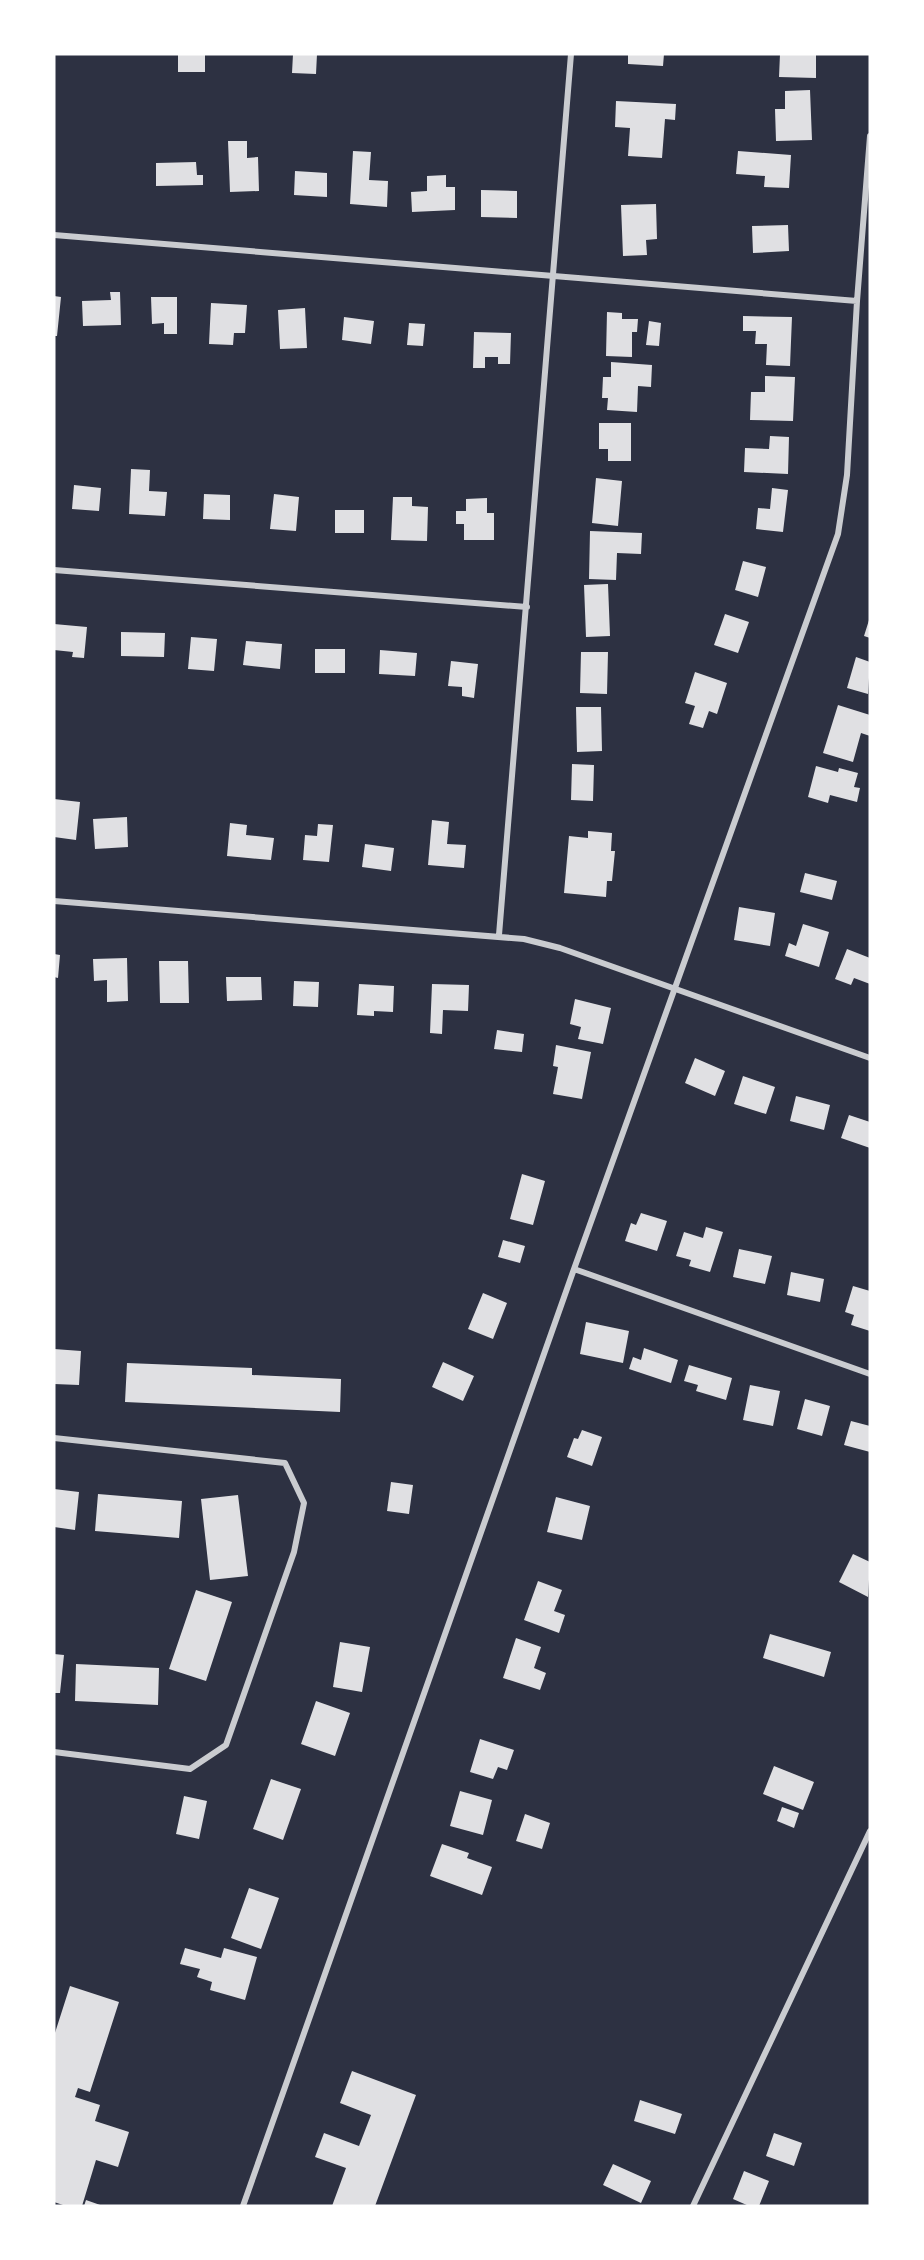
<svg xmlns="http://www.w3.org/2000/svg" width="924" height="2260" font-family="'Fira Sans Condensed',sans-serif">
  <style>
    .building { fill: #e0e0e3 }
    .lines { fill: none; stroke-linecap: round; stroke-linejoin: round }
    .minor { stroke: #caccd0; stroke-width: 6 }
  </style>
  <rect width="100%" height="100%" fill="#2d3142"/>
  <path class="building" d="M178,54H205V72H178Z
    M293,54H317L316,74L292,73Z
    M628,54H664L663,66L628,64Z
    M780,54H816V78L779,77Z
    M810,90L812,140L776,141L775,109H785V91Z
    M616,101L676,104L675,120L665,119L662,158L628,156L630,128L615,127Z
    M228,141H247V158L258,157L259,191L230,192Z
    M353,151L371,152L369,180L388,181L387,207L350,204Z
    M738,151L791,155L789,188L764,187L765,176L736,174Z
    M196,162L197,175H203V185L156,186V163Z
    M295,171L327,173V197L294,195Z
    M446,175V187H455V210L412,212L411,192L427,191V176Z
    M481,190L517,191V218L481,217Z
    M656,204L657,239L646,240L647,255L623,256L621,205Z
    M788,225L789,251L753,253L752,226Z
    M110,292H120L121,325L83,326L82,301L111,300Z
    M54,296L61,297L57,336H54Z
    M151,297H177V334H164V323L152,324Z
    M211,303L247,305L245,333H234L233,345L209,344Z
    M305,308L307,348L280,349L278,310Z
    M607,312L622,313V319H638L637,332H632V357L606,356Z
    M743,316L792,317L790,366L766,365L767,344H755L756,331H743Z
    M344,317L374,321L371,344L342,340Z
    M649,321L661,323L659,346L646,345Z
    M409,323L425,324L423,346L407,345Z
    M474,332L511,333L510,364H498V357H485V368H473Z
    M611,362L652,365L651,387L638,386L637,412L607,410L608,398H602L603,377H611Z
    M765,376L795,377L793,421L750,420L751,392H765Z
    M599,423H631V461H608V449H599Z
    M770,436L789,437L788,474L744,472L745,448L769,449Z
    M131,469L150,470L149,491L167,492L165,516L129,514Z
    M596,478L622,481L618,526L592,523Z
    M74,485L101,488L99,511L72,509Z
    M772,488L788,490L783,532L756,529L758,508L770,509Z
    M204,494L230,495V520L203,519Z
    M274,494L299,497L296,531L270,529Z
    M393,497H412V506L428,507L427,541L391,540Z
    M487,498V513H494V540H464V524H456V511H466V499Z
    M335,510H364V533H335Z
    M590,531L642,533L641,554L617,553L616,580L589,579Z
    M743,561L766,567L758,597L735,590Z
    M608,584L610,636L586,637L584,585Z
    M725,614L749,622L738,653L714,645Z
    M870,617V638L864,636Z
    M54,624L87,627L84,658L72,657L73,652L54,650Z
    M121,632L165,633L164,657L121,656Z
    M191,637L217,639L214,671L188,669Z
    M246,641L282,644L280,669L243,665Z
    M315,649H345V673H315Z
    M380,650L417,653L415,676L379,674Z
    M581,652H608L607,694L580,693Z
    M856,657L870,662L868,694L847,688Z
    M451,661L478,664L474,698L462,696V687L448,686Z
    M695,672L727,683L717,714L709,711L703,728L689,724L695,706L685,703Z
    M838,705L870,715V736L861,733L853,762L823,753Z
    M576,707H601L602,751L577,752Z
    M572,764L594,765L593,801L571,800Z
    M816,766L838,772L839,768L858,773L854,787L860,788L857,802L830,795L828,803L808,797Z
    M54,799L80,802L76,840L54,837Z
    M127,817L128,847L95,849L93,819Z
    M432,820L449,822L447,844L466,845L464,868L428,865Z
    M230,823L247,825L246,835L274,838L271,860L227,856Z
    M318,824L333,825L329,862L303,860L305,835L317,836Z
    M588,831L612,833L611,851H615L612,881H607L606,897L564,893L569,836L588,838Z
    M365,844L394,848L391,871L362,867Z
    M805,873L837,881L832,900L800,892Z
    M739,907L775,913L770,946L734,940Z
    M803,924L829,932L819,967L785,956L789,943L796,946Z
    M847,949L870,958V984L854,978L851,985L835,979Z
    M54,954L60,955L58,978L54,977Z
    M127,958L128,1001L107,1002V980L94,981L93,959Z
    M159,961H188L189,1003H160Z
    M226,977H261L262,1000L227,1001Z
    M294,981L319,982L318,1007L293,1006Z
    M359,984L394,986L393,1012L374,1011V1016L357,1015Z
    M432,984L469,985L468,1011L443,1010L442,1034L430,1033Z
    M575,999L611,1008L603,1044L578,1039L581,1027L570,1024Z
    M497,1030L524,1034L522,1052L494,1049Z
    M556,1045L591,1052L582,1099L553,1094L558,1067L553,1066Z
    M695,1058L725,1071L715,1096L685,1083Z
    M743,1076L775,1087L766,1114L734,1104Z
    M796,1096L830,1105L824,1130L790,1121Z
    M849,1115L870,1122V1148L841,1138Z
    M522,1174L545,1181L533,1225L510,1219Z
    M641,1213L667,1221L657,1251L625,1241L631,1223L636,1225Z
    M706,1227L723,1232L710,1272L689,1266L691,1260L676,1256L684,1232L703,1238Z
    M503,1240L525,1246L520,1263L498,1257Z
    M739,1249L772,1256L765,1284L733,1277Z
    M791,1272L824,1279L820,1302L787,1295Z
    M853,1286L870,1291V1331L851,1325L854,1315L845,1312Z
    M483,1293L507,1303L493,1339L468,1329Z
    M586,1322L629,1331L623,1363L580,1354Z
    M644,1348L678,1360L671,1383L629,1369L633,1357L641,1360Z
    M54,1349L81,1351L79,1385L54,1384Z
    M443,1362L474,1376L463,1401L432,1387Z
    M127,1363L252,1368V1375L341,1379L340,1412L125,1402Z
    M689,1365L732,1378L726,1400L696,1391L698,1385L684,1381Z
    M750,1385L780,1391L773,1426L743,1420Z
    M805,1399L830,1406L822,1436L797,1429Z
    M851,1421L870,1426V1452L844,1445Z
    M582,1430L602,1437L592,1466L567,1457L574,1438L578,1439Z
    M391,1482L413,1485L409,1514L387,1511Z
    M54,1489L79,1492L75,1530L54,1527Z
    M98,1494L182,1501L179,1538L95,1531Z
    M238,1495L248,1576L210,1580L201,1499Z
    M556,1497L590,1506L582,1540L547,1532Z
    M853,1554L870,1562L868,1597L839,1582Z
    M538,1581L562,1590L554,1611L565,1615L559,1633L524,1620Z
    M196,1590L232,1602L206,1681L169,1669Z
    M770,1634L831,1652L824,1677L763,1658Z
    M516,1638L541,1647L534,1668L546,1673L540,1690L503,1678Z
    M340,1642L370,1647L362,1692L333,1687Z
    M54,1654L64,1655L60,1693H54Z
    M76,1664L159,1668L158,1705L75,1701Z
    M316,1701L350,1713L335,1756L301,1744Z
    M480,1739L514,1750L507,1770L498,1767L493,1779L470,1772Z
    M774,1766L814,1782L803,1810L763,1794Z
    M271,1779L301,1789L283,1840L253,1829Z
    M460,1791L492,1800L483,1835L450,1826Z
    M184,1796L207,1801L199,1839L176,1834Z
    M782,1807L799,1813L794,1828L777,1821Z
    M525,1814L550,1823L542,1849L516,1841Z
    M442,1844L469,1853L467,1858L492,1867L482,1895L430,1876Z
    M249,1888L279,1898L261,1949L231,1938Z
    M185,1948L221,1958L224,1948L257,1957L245,2000L210,1990L212,1982L197,1977L200,1969L180,1964Z
    M70,1986L119,2002L90,2092L78,2088L75,2097L100,2105L95,2121L129,2132L118,2167L96,2160L82,2206H66L54,2202V2036Z
    M352,2071L416,2095L375,2206H332L346,2168L315,2157L324,2133L359,2146L371,2115L340,2103Z
    M640,2100L682,2114L675,2134L634,2121Z
    M774,2133L802,2143L794,2166L766,2156Z
    M613,2164L651,2181L641,2203L603,2185Z
    M744,2171L769,2181L759,2206H749L733,2199Z
    M86,2200L103,2206H84Z"/>
  <g class="lines">
    <path class="minor" d="M54,235L857,301
      M54,570L527,607
      M54,901L524,939L560,948L870,1058
      M499,935C524,642 545,348 571,54
      M574,1269L870,1374
      M54,1438L285,1463L304,1503L294,1552L226,1745L190,1769L54,1752
      M243,2206L574,1269L838,534L847,475L857,301L870,136
      M693,2206L870,1831"/>
  </g>
  <rect width="924" height="2260" fill="none" stroke="#ffffff" stroke-width="111"/>
</svg>
